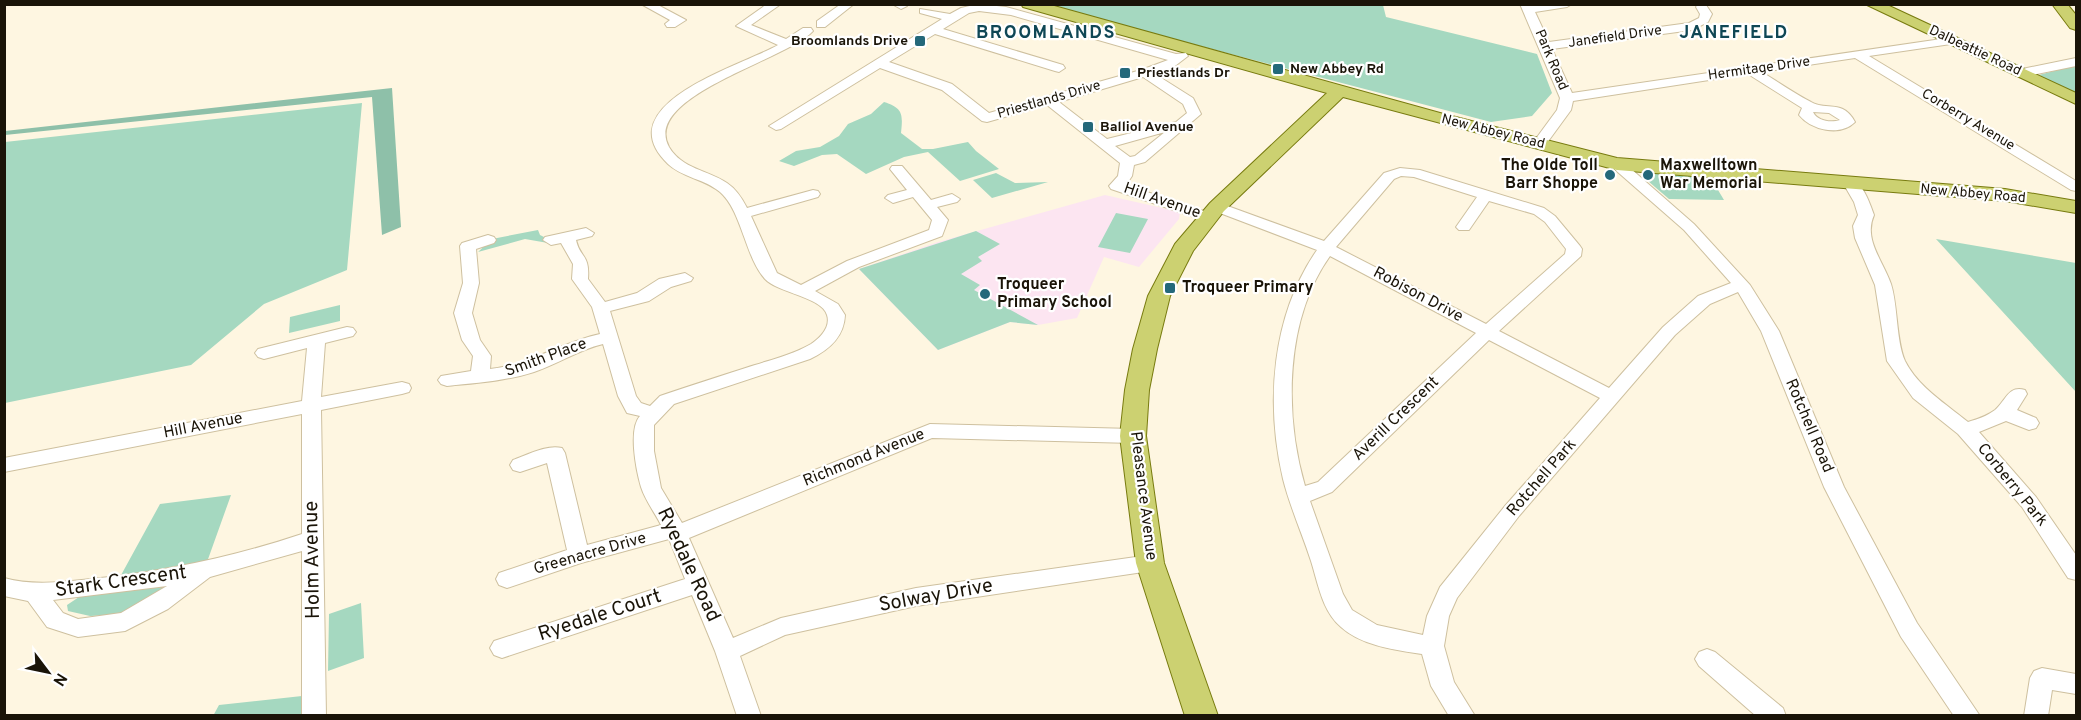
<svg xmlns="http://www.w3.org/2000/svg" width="2081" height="720" font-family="Overpass,sans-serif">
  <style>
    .education { fill: #fce5f1 }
    .green { fill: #a5d8c0 }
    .forest { fill: #8ec0a9 }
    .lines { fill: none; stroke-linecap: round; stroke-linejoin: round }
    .minor-casing { stroke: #cec09f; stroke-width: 2 }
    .major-casing { stroke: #787b0f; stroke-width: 2 }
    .minor { fill: #fff; fill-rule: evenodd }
    .major { fill: #ccd171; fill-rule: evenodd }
    .poi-dot { fill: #24687a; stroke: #fff; stroke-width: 2 }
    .labels { text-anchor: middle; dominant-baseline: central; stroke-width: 4.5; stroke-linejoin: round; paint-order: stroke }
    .far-street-label { font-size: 14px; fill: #1a1408; stroke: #fff }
    .far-poi-label { font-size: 14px; font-weight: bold; fill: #1a1408; stroke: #fff; text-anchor: start }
    .poi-label { font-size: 16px; font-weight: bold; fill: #1a1408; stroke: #fff; text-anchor: start }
    .street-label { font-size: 16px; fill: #1a1408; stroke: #fff }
    .far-district-label { font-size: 18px; font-weight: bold; letter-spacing: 1.5px; fill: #0f4755; stroke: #fff }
    .near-street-label { font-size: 20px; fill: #1a1408; stroke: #fff }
  </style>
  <rect width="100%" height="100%" fill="#fef6e1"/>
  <path class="education" d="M1105,195L1180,212L1179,219L1139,267L1104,257L1077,318L1038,325L1010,322L938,350L859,269L938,242Z"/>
  <path class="green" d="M1050,5H1383L1386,17L1537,54L1552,93L1532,116L1491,122L1112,23Z
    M2076,65V92H2071L2039,75Z
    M884,102C903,108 903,114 901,133L922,149H933L968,142L976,151L999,169L960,181L928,152L904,157L866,174L837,154L822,155L794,166L779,161L796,151L820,147L839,136L848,124L871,114Z
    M362,103L347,270L264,304L191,365L5,403V142Z
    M1656,170L1709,175L1724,200L1669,199L1648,181L1654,179Z
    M996,173L1015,183L1048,182L992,198L973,180Z
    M1116,213L1148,219L1130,253L1098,247Z
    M538,230L540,235L548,239V243L525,239L478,252L492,239Z
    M976,231L1000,244L978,257L982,261L961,274L980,285L974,290L1038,325L1010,322L938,350L859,269Z
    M1936,239L2076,263V392Z
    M340,305V321L289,333L290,317Z
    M231,495L207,562L120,577L160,504Z
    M179,580L129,614L90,616L68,611L67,605L82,595Z
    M361,603L364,658L328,671L329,614Z
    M302,696L303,715L213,716L219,705Z"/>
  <path class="forest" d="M392,88L401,227L382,235L372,97L5,135V131Z"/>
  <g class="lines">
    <defs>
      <path id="minor" d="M641,4H656L686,20L675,27H667L665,24L670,20Z
        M767,4H781L751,25L786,39L803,28H811L813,31C787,60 641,96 669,147C682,169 708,170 727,183C736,189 742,198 747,208L813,190L818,191L820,194L818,197L751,216L777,273L801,285L847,261L929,230L932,220L913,197L893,203L885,198L888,195L907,190L890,169L892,166H902L931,200L952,194L960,199L957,202L937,207L948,220L942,236L859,267L815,291L838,304L845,315C844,337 829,350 810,359L674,404L654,425V451L661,488L682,523L930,424L1133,429L1140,431L1143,436L1140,441L1133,443L932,438L689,538L733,638L781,618L916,588L1150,555L1158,557L1161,563L1158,569L1150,571L916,606L785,635L740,656L761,716H737L715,651L692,595L502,658L494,655L490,648L494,641L685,579L669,539L581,563L507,588L499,585L496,579L499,573L567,550L547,463L520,472L513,470L510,465L513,460C527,455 547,444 562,448L565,453L587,545L661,525C655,513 645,500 641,487C636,470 628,429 640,416L627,413L618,396L603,344C578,350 558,364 534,372C506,381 476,383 447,386L441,384L438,380L441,376L471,371L473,356L462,340L454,313L463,283L460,246L462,243L488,235L494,237L496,240L494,243L476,249L479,283L472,313L480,340L491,356L490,369C529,365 562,342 600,334L592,307L572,279L573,264L561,243L551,245L543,240L545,237L586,228L594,233L592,236L576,240C580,258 590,254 588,279L605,302L637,293L659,279L685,273L693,278L691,281L671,287L649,301L610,311L636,396L641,403L650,406L660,396C692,385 724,375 755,365C774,359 794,354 811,344C820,338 831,327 827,315C822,297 778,293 765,279C745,257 742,211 720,192C705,179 683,178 668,164C605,104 743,65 778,45L736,26Z
        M841,4H854L825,27H817V21Z
        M892,4H906L907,6L901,9Z
        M978,4L1006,7L1176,54L1186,53L1188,56L1171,69L1155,74L1193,98L1201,114L1145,162L1134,165L1132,176L1126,185L1213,214L1216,217L1213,220H1203L1111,189L1109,186L1118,176L1120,163L1047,105L987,122L982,121L942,90L880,68L781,129L776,130L769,126L942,19L920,13V9L950,14L961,8ZM979,11L1011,15L1168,60L1141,70L989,113L952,84L889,62L935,34L1055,71L1059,72L1065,68L1063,65L943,29L969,13ZM1143,77L1183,104L1187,113L1176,122L1107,139L1059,102ZM1165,132L1135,156L1130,157L1115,146Z
        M1520,4H1572L1567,7L1535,12L1549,42L1689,23L1699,18L1700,14L1696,7L1698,4L1706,5L1712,14L1708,22L1692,30L1552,49L1572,93L1955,37V43L1951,44L1869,56L2076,181V191L2071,190L1855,58L1762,72C1778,82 1794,93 1811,102C1827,111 1843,99 1855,122C1840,137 1811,130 1799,115L1802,108L1748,74L1573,101L1571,110L1544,147H1534L1532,144L1557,110L1560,98ZM1813,112L1829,113L1840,120C1831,123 1817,121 1813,112Z
        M2076,58V66L2022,77L2016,73L2022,69Z
        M1617,160L1622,161L1694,224L1750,285L1779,331L1844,487L1917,623L1980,716H1954L1901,637L1824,487L1761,331L1738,292L1710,304L1675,335L1519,516L1457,598L1449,616L1444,646L1454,682L1475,716H1449L1431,686L1422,654C1396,650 1362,646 1341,627C1322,611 1318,583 1311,561C1302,533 1290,507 1283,479C1265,402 1272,315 1317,250L1212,210L1209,207L1217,202L1222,204L1324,241L1384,173L1400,168L1420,170L1544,208L1555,216L1580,246L1582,249L1581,256L1499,331L1609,388L1663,327L1698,296L1731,283L1684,230L1612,167L1610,164L1612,161ZM1401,176L1414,177L1477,197L1456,227L1459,230H1469L1489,201L1534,214L1545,222L1566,249L1565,254L1486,324L1336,247L1394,179ZM1330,256L1476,333L1318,482L1305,486C1284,414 1285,319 1330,256ZM1489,340L1600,398L1505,506L1440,587L1427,616L1423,635L1377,625L1352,610L1343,594L1310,501L1332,492Z
        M1850,179C1863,182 1870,204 1874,215C1863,239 1883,261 1891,284C1898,306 1896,341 1905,361C1918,387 1946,404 1968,422C1978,419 1987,416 1995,410C2006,401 2008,385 2025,390L2027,394L2017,410L2036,418L2039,423L2036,428L2029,430L2006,421L1979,432L2036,497L2076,555V580L2068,578L2022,507L1958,434L1913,398L1887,361L1875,285L1855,238L1853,226L1858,215L1854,202L1843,183Z
        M347,327L353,328L356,332L353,336L325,343L321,397L402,382L409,384L411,388L409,392L402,394L321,410L326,716H302V551L210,577L168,609L125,631L78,637L47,627L28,601L4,596V578C33,586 62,582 91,579C163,572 233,557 302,534V414L4,472V458L302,401L307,348L264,359L258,357L255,353L258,349ZM167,586L121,613L78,619L63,613L53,600Z
        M1707,649L1715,652L1783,708L1786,716H1756L1699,666L1695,659L1699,652Z
        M2042,668L2076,674V694L2052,690L2048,716H2024L2030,678L2034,671Z"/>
      <path id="major" d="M1021,4H1047L1440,113L1617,158L2005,189L2076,201V213L2005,201L1617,170L1343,97L1224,211L1193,251L1170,296L1157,349L1149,390L1146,436L1164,563L1218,716H1185L1136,563L1120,436L1125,390L1133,349L1148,296L1175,244L1210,203L1327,93L1023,7Z
        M1865,4H1885L2076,93V104Z
        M2052,4H2067L2076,15V30L2070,28Z"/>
    </defs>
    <use href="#minor" class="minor-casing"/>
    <use href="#major" class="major-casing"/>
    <use href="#minor" class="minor"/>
    <use href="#major" class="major"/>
  </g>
  <g class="poi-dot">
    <rect x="914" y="35" width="12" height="12" rx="3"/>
    <rect x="1272" y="63" width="12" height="12" rx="3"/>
    <rect x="1119" y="67" width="12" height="12" rx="3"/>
    <rect x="1082" y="121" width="12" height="12" rx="3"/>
    <circle cx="1610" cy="175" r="6"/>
    <circle cx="1648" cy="175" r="6"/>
    <rect x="1164" y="282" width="12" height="12" rx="3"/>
    <circle cx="985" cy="294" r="6"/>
  </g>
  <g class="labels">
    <g class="far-street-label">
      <text transform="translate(1615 37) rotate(-8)">Janefield Drive</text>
      <text transform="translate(1975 51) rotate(25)">Dalbeattie Road</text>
      <text transform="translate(1551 60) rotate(67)">Park Road</text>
      <text transform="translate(1759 69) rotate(-8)">Hermitage Drive</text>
      <text transform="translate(1049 100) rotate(-16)">Priestlands Drive</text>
      <text transform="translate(1968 120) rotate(31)">Corberry Avenue</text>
      <text transform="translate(1493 132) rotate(14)">New Abbey Road</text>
      <text transform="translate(1973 194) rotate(5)">New Abbey Road</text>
    </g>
    <g class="far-poi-label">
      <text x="908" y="41" text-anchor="end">Broomlands Drive</text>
      <text x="1290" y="69">New Abbey Rd</text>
      <text x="1137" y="73">Priestlands Dr</text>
      <text x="1100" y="127">Balliol Avenue</text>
    </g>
    <g class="poi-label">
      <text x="1598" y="166" text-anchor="end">The Olde Toll<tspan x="1598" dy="18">Barr Shoppe</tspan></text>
      <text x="1660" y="166">Maxwelltown<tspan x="1660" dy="18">War Memorial</tspan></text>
      <text x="997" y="285">Troqueer<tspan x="997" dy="18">Primary School</tspan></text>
      <text x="1182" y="288">Troqueer Primary</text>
    </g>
    <g class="street-label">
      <text transform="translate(1162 201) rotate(19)">Hill Avenue</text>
      <text transform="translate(1418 295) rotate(28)">Robison Drive</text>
      <text transform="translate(546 358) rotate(-20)">Smith Place</text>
      <text transform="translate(1396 419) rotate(-44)">Averill Crescent</text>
      <text transform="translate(203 426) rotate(-11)">Hill Avenue</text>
      <text transform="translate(1809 426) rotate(67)">Rotchell Road</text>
      <text transform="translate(864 458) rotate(-22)">Richmond Avenue</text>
      <text transform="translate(1542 478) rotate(-49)">Rotchell Park</text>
      <text transform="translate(2012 485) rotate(51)">Corberry Park</text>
      <text transform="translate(1143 496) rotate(83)">Pleasance Avenue</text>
      <text transform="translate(590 554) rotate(-16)">Greenacre Drive</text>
    </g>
    <g class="far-district-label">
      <text x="1046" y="33">BROOMLANDS</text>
      <text x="1734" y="33">JANEFIELD</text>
    </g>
    <g class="near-street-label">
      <text transform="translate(313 560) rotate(-91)">Holm Avenue</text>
      <text transform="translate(688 565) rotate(65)">Ryedale Road</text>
      <text transform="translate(121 582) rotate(-8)">Stark Crescent</text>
      <text transform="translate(936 596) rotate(-10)">Solway Drive</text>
      <text transform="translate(600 616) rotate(-18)">Ryedale Court</text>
    </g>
  </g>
  <rect width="2081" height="720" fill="none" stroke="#1a1408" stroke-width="12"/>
  <g transform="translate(48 672) rotate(122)" stroke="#ffffff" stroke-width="4.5" paint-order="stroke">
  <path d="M0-4.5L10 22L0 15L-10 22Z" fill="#1a1408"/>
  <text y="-9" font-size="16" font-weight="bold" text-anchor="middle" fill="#1a1408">N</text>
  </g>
</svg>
